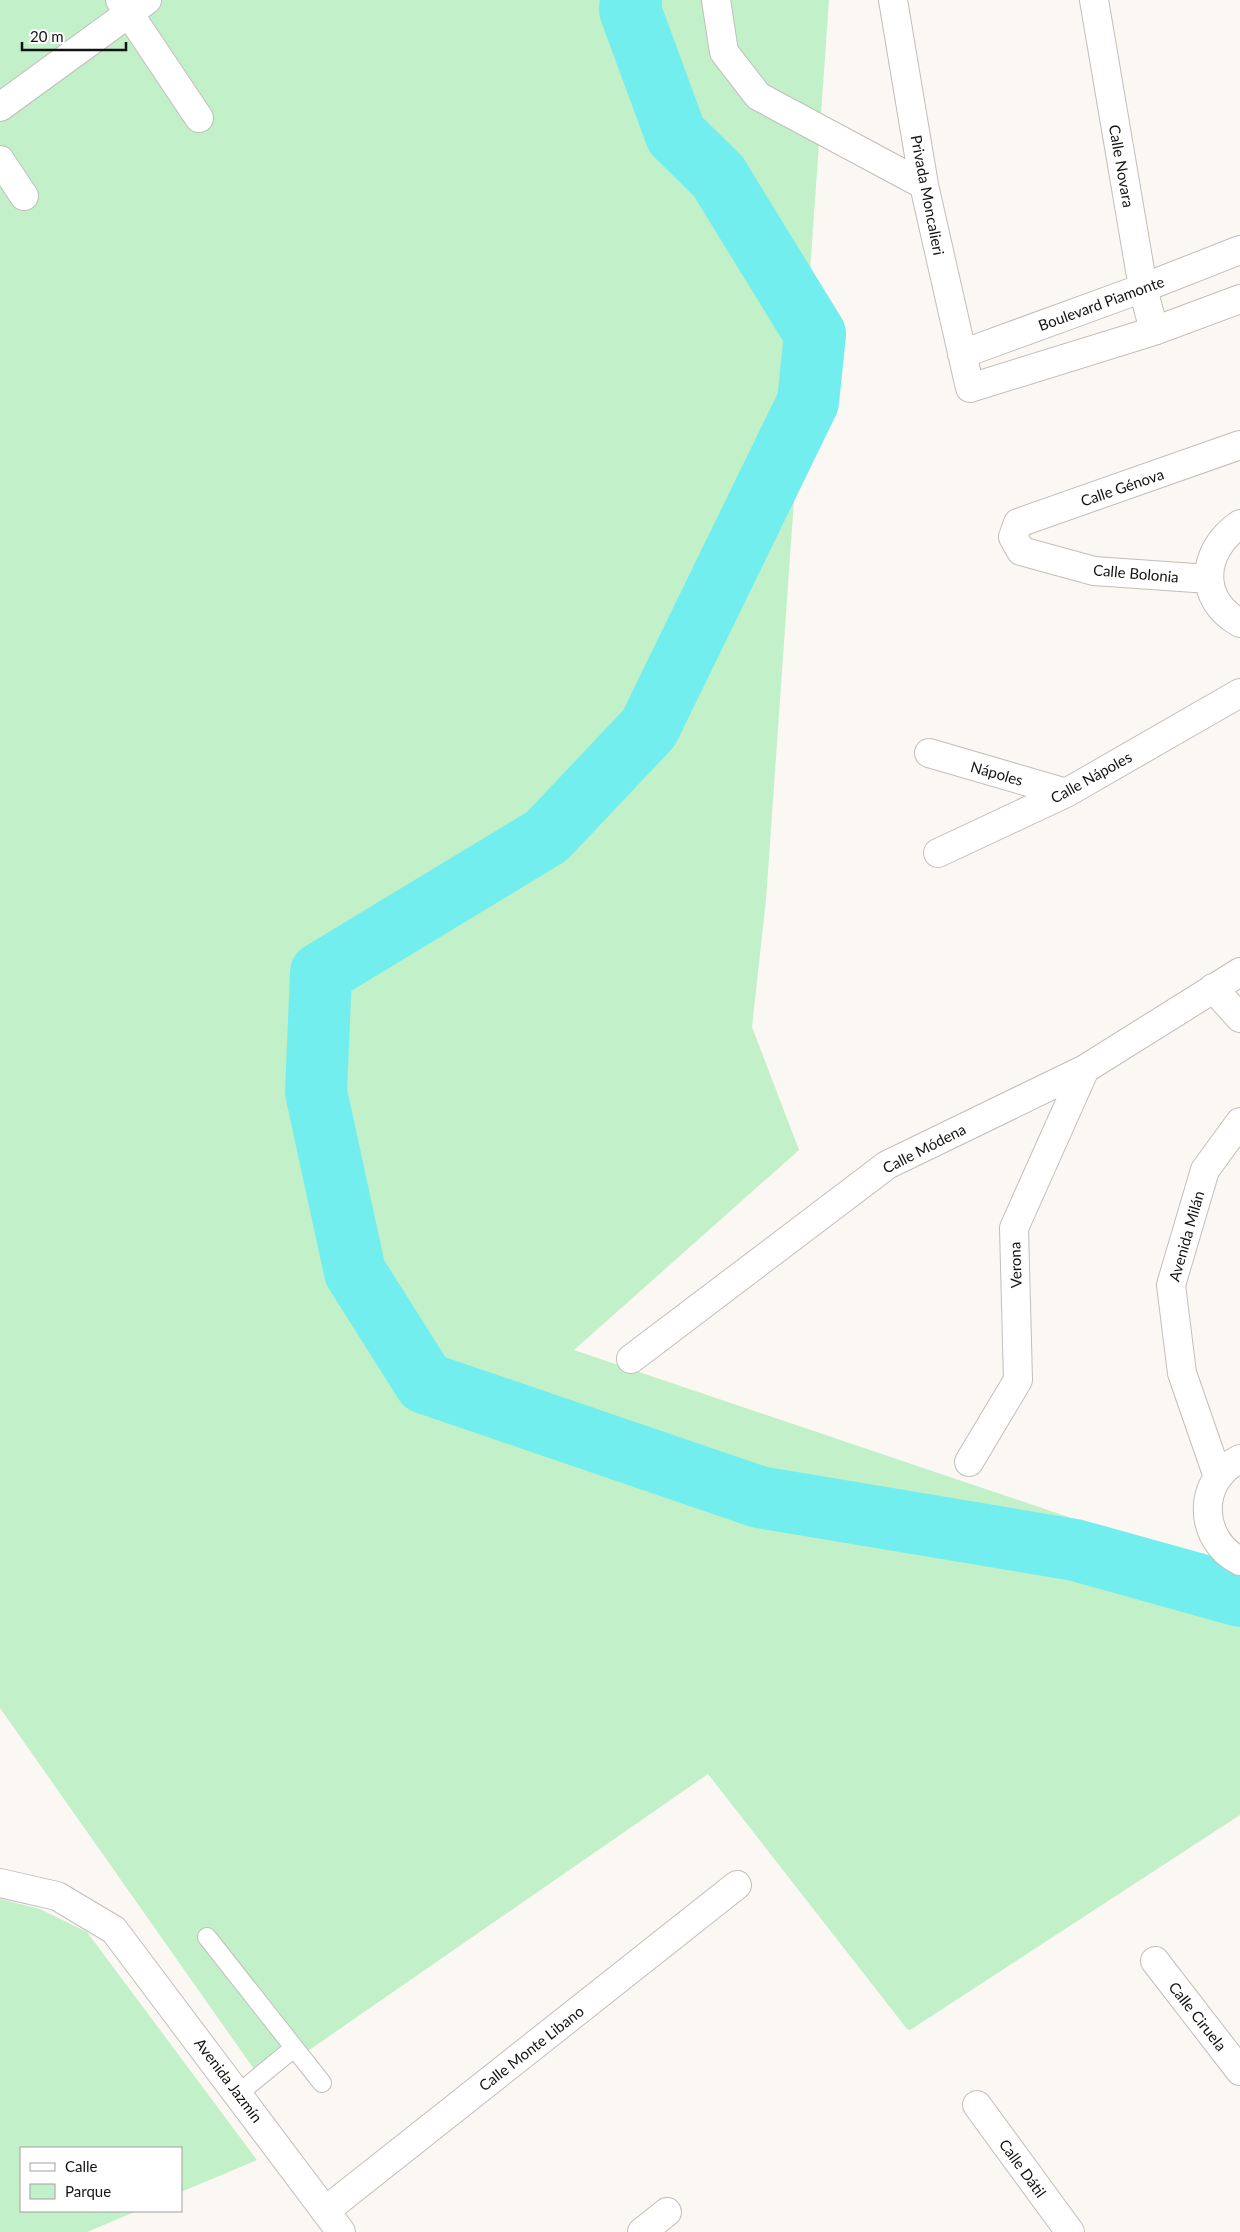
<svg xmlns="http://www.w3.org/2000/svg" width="1240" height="2232" font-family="Lato,sans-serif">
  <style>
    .green { fill: #c2f0c8 }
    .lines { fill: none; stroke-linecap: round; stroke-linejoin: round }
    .river { stroke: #73eeee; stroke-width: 62 }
    .lane-casing { stroke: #c2bebb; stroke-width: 20 }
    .street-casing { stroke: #c2bebb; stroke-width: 30 }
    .secondary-casing { stroke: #c2bebb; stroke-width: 30 }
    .lane { stroke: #fff; stroke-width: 18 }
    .street { stroke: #fff; stroke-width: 28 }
    .secondary { stroke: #fff; stroke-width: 28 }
    .labels { text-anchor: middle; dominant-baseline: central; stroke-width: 5; stroke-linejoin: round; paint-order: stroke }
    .street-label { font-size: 15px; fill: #151312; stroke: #fff }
  </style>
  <rect width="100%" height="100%" fill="#fbf7f3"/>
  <path class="green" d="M0,0H829L766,900L752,1027L799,1150L574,1350L1240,1575V1815L910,2030L907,2029L708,1774L263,2082L0,1708Z
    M0,1899L40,1909L87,1932L257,2160L181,2192V2148H21V2211H137L87,2232H0Z"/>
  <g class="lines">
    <path class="river" d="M631,0L630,10L676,135L718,176L815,334L808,402L649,728L547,836L321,973L316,1092L355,1272L425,1383L759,1497L1075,1550L1240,1596"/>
    <defs>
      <path id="lane" d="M207,1937L322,2083
        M239,2093L294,2048"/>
      <path id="street" d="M120,0L199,118
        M716,0L724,52L758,96L924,185
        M893,0L924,185L970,388L1154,331L1240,299
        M1094,0L1143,288L1154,331
        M0,107L147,0
        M0,160L24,196
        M962,354L1143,288L1240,250
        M1240,524C1201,551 1197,599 1240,623
        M1209,579L1094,571L1021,551L1013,537L1018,523L1240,445
        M929,753L1066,793
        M938,853L1066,793L1240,693
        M1213,988L1240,1018
        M631,1359L887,1165L1085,1069L1240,972
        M1240,1459C1196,1480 1198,1540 1240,1561
        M969,1462L1018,1380L1014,1228L1085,1069
        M1218,1477L1182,1373L1171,1285L1205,1170L1240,1122
        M1155,1961L1240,2071
        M977,2105L1070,2232
        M325,2211L737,1885
        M642,2232L667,2212"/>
      <path id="secondary" d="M0,1883L57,1896L114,1930L341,2232"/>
    </defs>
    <use href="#lane" class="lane-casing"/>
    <use href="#street" class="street-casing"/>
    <use href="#secondary" class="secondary-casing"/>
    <use href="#lane" class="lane"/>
    <use href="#street" class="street"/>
    <use href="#secondary" class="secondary"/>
  </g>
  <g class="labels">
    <g class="street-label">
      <text transform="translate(1122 166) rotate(80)">Calle Novara</text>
      <text transform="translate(928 195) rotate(79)">Privada Moncalieri</text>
      <text transform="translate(1101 303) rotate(-20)">Boulevard Piamonte</text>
      <text transform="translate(1122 487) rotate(-19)">Calle Génova</text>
      <text transform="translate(1136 573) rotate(5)">Calle Bolonia</text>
      <text transform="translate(997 773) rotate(16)">Nápoles</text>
      <text transform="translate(1091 777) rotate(-29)">Calle Nápoles</text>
      <text transform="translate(924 1148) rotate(-27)">Calle Módena</text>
      <text transform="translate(1186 1236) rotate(-74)">Avenida Milán</text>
      <text transform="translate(1015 1265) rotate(-92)">Verona</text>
      <text transform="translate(1198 2016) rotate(52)">Calle Ciruela</text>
      <text transform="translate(531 2048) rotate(-38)">Calle Monte Libano</text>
      <text transform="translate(229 2080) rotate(53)">Avenida Jazmín</text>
      <text transform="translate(1023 2168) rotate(54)">Calle Dátil</text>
    </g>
  </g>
  <rect x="20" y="2147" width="162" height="65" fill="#ffffff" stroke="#a1a1a0"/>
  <rect x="30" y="2163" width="25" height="8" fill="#ffffff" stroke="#a1a1a0"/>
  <text x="65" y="2172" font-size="15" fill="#151312">Calle</text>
  <rect x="30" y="2184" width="25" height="15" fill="#c2f0c8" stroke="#a1a1a0"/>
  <text x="65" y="2197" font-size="15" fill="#151312">Parque</text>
  <path d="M22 42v8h104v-8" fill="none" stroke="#151312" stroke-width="2.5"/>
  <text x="30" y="42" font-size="15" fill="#151312" stroke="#ffffff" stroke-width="4" paint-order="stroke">20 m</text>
</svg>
